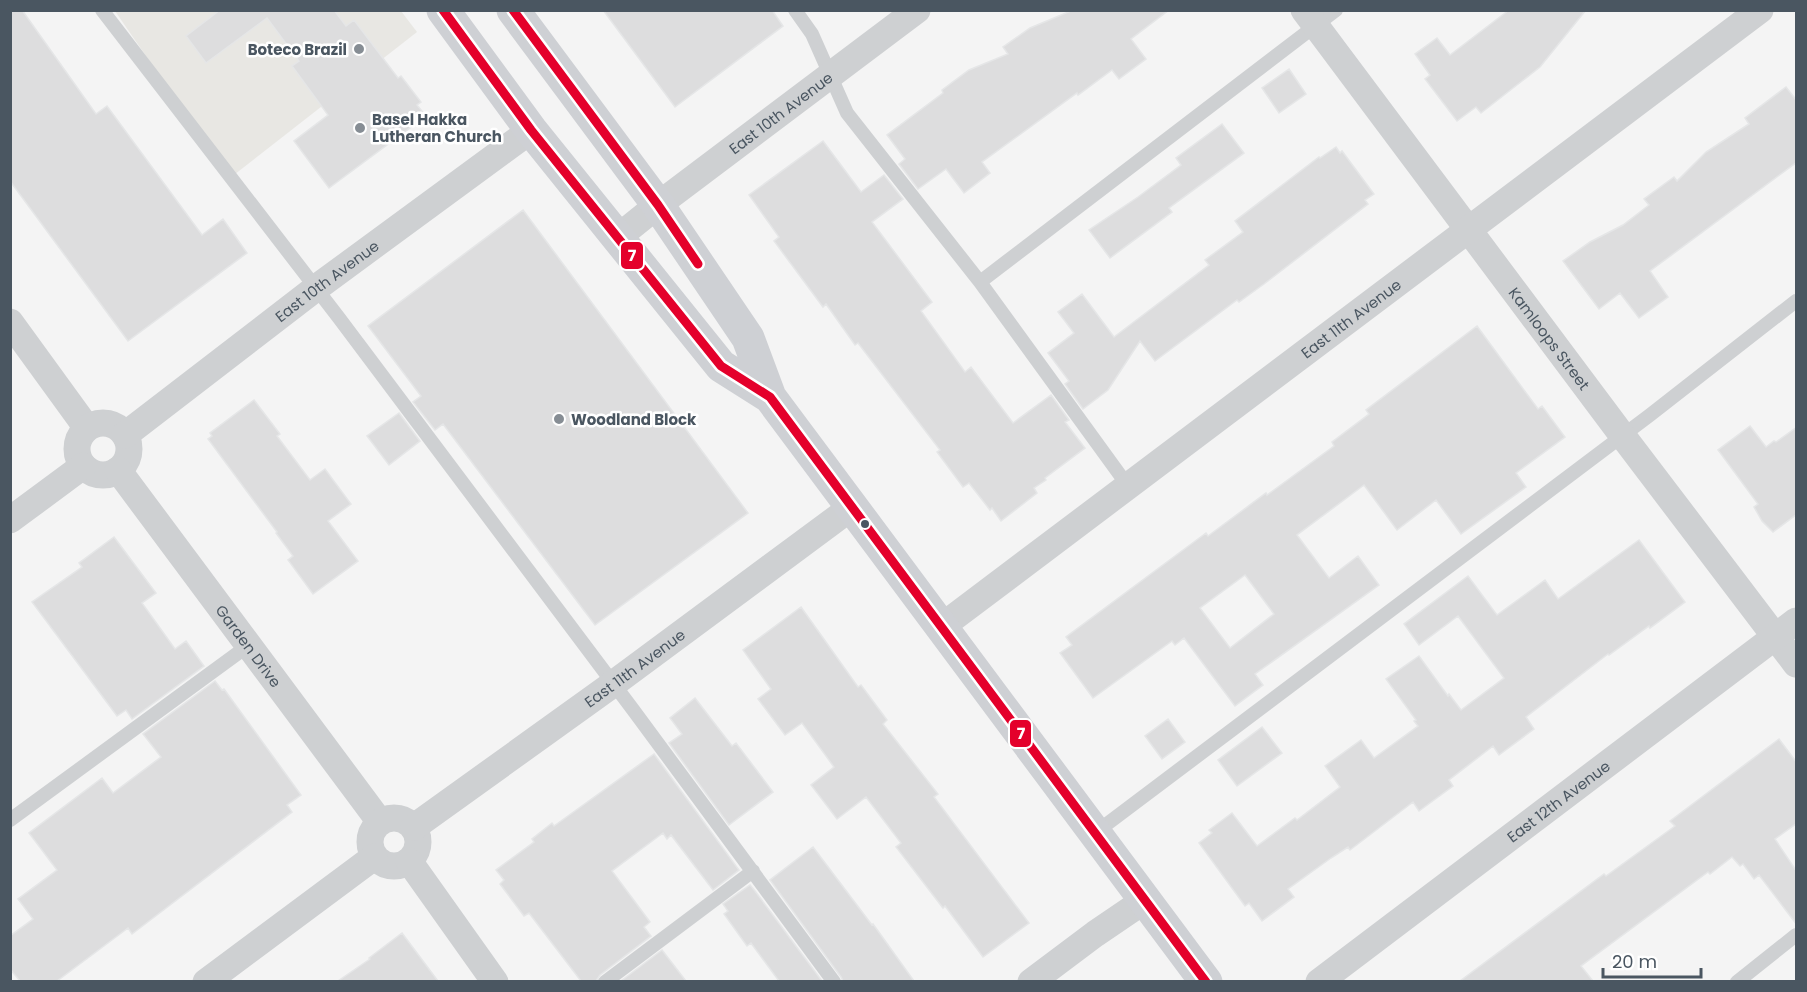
<svg xmlns="http://www.w3.org/2000/svg" width="1807" height="992" font-family="Poppins,sans-serif">
  <style>
    .commercial { fill: #e8e7e3 }
    .building { fill: #ddddde; stroke: #e5e6e7; stroke-width: 1.5; fill-rule: evenodd }
    .lines { fill: none; stroke-linecap: round; stroke-linejoin: round }
    .service { stroke: #ced0d2; stroke-width: 14 }
    .minor { stroke: #ced0d2; stroke-width: 27 }
    .secondary { stroke: #ced0d4; stroke-width: 33 }
    .bus-1-casing { stroke: #fff; stroke-width: 14 }
    .bus-1 { stroke: #e4002b; stroke-width: 9 }
    .poi-dot { fill: #868d94; stroke: #fff; stroke-width: 2 }
    .bus-dot { fill: #4a5661; stroke: #fff; stroke-width: 2 }
    .labels { text-anchor: middle; dominant-baseline: central; stroke-width: 5; stroke-linejoin: round; paint-order: stroke }
    .poi-label { font-size: 15px; font-weight: bold; fill: #4a5661; stroke: #fff; text-anchor: start }
    .street-label { font-size: 15px; fill: #4a5661; stroke: #fff }
    .line-badge { stroke: #fff; stroke-width: 2 }
    .badge-label { font-size: 16px; text-anchor: middle; font-weight: bold; fill: #fff }
  </style>
  <rect width="100%" height="100%" fill="#f4f4f4"/>
  <path class="commercial" d="M115,11H401L417,32L230,178Z"/>
  <path class="building" d="M10,10H22L96,114L107,106L202,235L223,219L247,253L128,341L10,181Z
    M220,10H334L346,26L354,20L398,78L401,76L421,102L417,105L426,116L329,188L294,141L328,115L292,66L299,61L267,18L206,63L186,36Z
    M603,10H772L783,26L675,107Z
    M1073,10H1169L1131,39L1146,59L1119,79L1112,70L1078,95L1077,93L982,162L990,173L964,193L946,169L918,189L899,164L905,159L887,135L943,93L942,90L969,70L1008,54L1003,47L1030,28Z
    M1509,10H1586L1540,67L1481,113L1476,107L1457,121L1425,79L1430,75L1415,54L1437,38L1450,55Z
    M1289,69L1306,94L1279,113L1262,88Z
    M1786,87L1797,101V162L1650,271L1668,297L1639,318L1620,293L1599,309L1563,261L1590,242L1623,225L1649,205L1644,199L1674,177L1677,181L1706,152L1749,124L1745,118Z
    M1222,124L1244,153L1169,208L1172,212L1110,258L1089,230L1138,197L1181,165L1176,158Z
    M823,141L861,192L884,175L903,199L872,222L932,302L921,311L965,372L971,367L1013,423L1051,395L1069,420L1065,422L1085,448L1045,478L1046,480L1034,488L1037,493L1001,521L992,508L990,510L969,483L963,487L937,452L940,450L858,343L855,345L826,304L823,307L774,241L779,237L749,195Z
    M1336,147L1340,153L1342,151L1374,194L1365,200L1368,204L1264,284L1239,302L1237,300L1155,361L1140,341L1108,390L1083,409L1065,384L1069,381L1048,353L1074,333L1058,312L1082,294L1114,337L1209,265L1205,260L1243,232L1235,221L1319,157L1320,158Z
    M523,210L748,513L595,625L443,424L435,430L413,402L421,396L368,326Z
    M1477,326L1538,409L1542,406L1565,437L1516,473L1526,487L1461,534L1436,500L1397,530L1364,485L1297,535L1329,578L1358,556L1379,585L1255,674L1263,685L1235,706L1184,638L1175,645L1172,641L1093,698L1060,653L1072,645L1066,637L1206,533L1208,536L1266,493L1267,495L1334,446L1332,442L1369,414L1366,410ZM1245,575L1274,614L1230,648L1200,608Z
    M254,400L280,434L277,436L310,480L325,469L351,504L328,521L358,561L313,594L288,560L293,556L276,533L277,532L208,439L212,436L210,433Z
    M399,413L420,441L389,465L367,436Z
    M1750,426L1766,447L1774,441L1776,442L1797,427V514L1773,532L1762,521L1754,507L1758,504L1718,450Z
    M114,537L156,593L142,603L175,649L186,641L204,666L132,719L126,710L117,716L32,602L82,567L79,563Z
    M1639,540L1685,602L1650,628L1649,626L1609,655L1608,654L1526,717L1534,729L1499,755L1493,746L1449,780L1453,786L1419,811L1413,802L1350,850L1348,847L1331,858L1288,889L1294,897L1262,921L1249,903L1245,906L1199,843L1212,833L1209,830L1232,813L1257,846L1295,818L1297,820L1340,787L1325,766L1361,740L1374,758L1418,726L1414,721L1416,720L1386,679L1419,656L1448,696L1449,694L1461,710L1504,678L1458,616L1419,645L1404,624L1468,576L1497,615L1545,580L1558,599Z
    M801,607L858,687L861,685L887,720L883,724L938,794L934,797L1029,923L983,957L945,906L943,908L896,847L901,843L866,797L837,819L811,785L834,767L802,723L785,735L758,699L771,689L743,650Z
    M215,681L222,690L224,689L301,795L287,805L292,812L132,934L128,928L57,981H20L10,969V936L33,919L18,899L57,870L29,833L102,778L113,793L161,757L143,734Z
    M695,698L732,746L736,743L773,792L729,825L669,743L682,734L670,718Z
    M1168,719L1185,742L1162,759L1145,736Z
    M1262,727L1282,753L1237,786L1218,760Z
    M1779,739L1797,763V823L1775,839L1797,872V925L1759,875L1754,879L1743,864L1740,866L1732,857L1710,874L1708,872L1581,966L1593,981H1460L1604,874L1606,876L1675,826L1670,821Z
    M654,754L739,870L713,890L671,835L667,839L663,833L612,871L650,922L644,927L651,936L600,975L596,981H581L529,913L524,916L500,884L504,880L496,870L534,842L532,839L552,823L554,826Z
    M813,847L872,925L873,924L914,981H843L841,977L770,880Z
    M750,885L755,891L822,981H779L751,943L747,946L724,914L728,911L723,904Z
    M402,933L438,981H338L370,959L369,958Z
    M662,950L686,981H621Z"/>
  <g class="lines">
    <path class="service" d="M102,10L339,318L634,711L834,982
      M795,10L812,34L847,113L980,282L1128,486
      M980,282L1336,10
      M10,820L249,645
      M1095,833L1650,415L1796,301
      M605,982L753,871
      M1737,982L1796,935"/>
    <g class="minor">
      <path id="s1" d="M1304,10L1622,435L1796,664"/>
      <path id="s2" d="M617,238L658,205L917,10"/>
      <path d="M10,322L87,428"/>
      <circle cx="103" cy="449" r="26"/>
      <path id="s3" d="M125,435L316,288L531,130"/>
      <path id="s4" d="M118,470L380,822"/>
      <path d="M10,520L83,466"/>
      <path id="s5" d="M941,627L1760,10"/>
      <circle cx="394" cy="842" r="24"/>
      <path id="s6" d="M414,827L613,684L852,507"/>
      <path d="M409,861L495,982"/>
      <path d="M206,982L374,857"/>
      <path d="M1031,982L1095,934L1145,900"/>
      <path id="s7" d="M1319,982L1796,621"/>
    </g>
    <path class="secondary" d="M443,10L531,130L721,366L770,397
      M513,10L658,205L748,338L770,397L1206,982"/>
    <defs>
      <path id="bus-1" d="M443,10L531,130L721,366L770,397L1206,982
        M513,10L658,205L698,264"/>
    </defs>
    <use href="#bus-1" class="bus-1-casing"/>
    <use href="#bus-1" class="bus-1"/>
  </g>
  <g class="poi-dot">
    <circle cx="359" cy="49" r="6"/>
    <circle cx="360" cy="128" r="6"/>
    <circle cx="559" cy="419" r="6"/>
  </g>
  <circle class="bus-dot" cx="865" cy="524" r="5"/>
  <g class="labels">
    <g class="poi-label">
      <text x="347" y="49" text-anchor="end">Boteco Brazil</text>
      <text x="372" y="119">Basel Hakka<tspan x="372" dy="17">Lutheran Church</tspan></text>
      <text x="571" y="419">Woodland Block</text>
    </g>
    <g class="street-label">
      <text stroke="none"><textPath href="#s2" startOffset="206">East 10th Avenue</textPath></text>
      <text stroke="none"><textPath href="#s3" startOffset="254">East 10th Avenue</textPath></text>
      <text stroke="none"><textPath href="#s5" startOffset="513">East 11th Avenue</textPath></text>
      <text stroke="none"><textPath href="#s1" startOffset="410">Kamloops Street</textPath></text>
      <text stroke="none"><textPath href="#s4" startOffset="219">Garden Drive</textPath></text>
      <text stroke="none"><textPath href="#s6" startOffset="272">East 11th Avenue</textPath></text>
      <text stroke="none"><textPath href="#s7" startOffset="300">East 12th Avenue</textPath></text>
    </g>
  </g>
  <g class="line-badge">
    <rect x="620" y="241" width="24" height="29" rx="6" fill="#e4002b"/>
    <rect x="1009" y="719" width="23" height="29" rx="6" fill="#e4002b"/>
  </g>
  <g class="badge-label">
    <text x="632" y="261">7</text>
    <text x="1021" y="739">7</text>
  </g>
  <rect width="1807" height="992" fill="none" stroke="#4a5661" stroke-width="24"/>
  <path d="M1603 968v9h98v-9" fill="none" stroke="#4a5661" stroke-width="3"/>
  <text x="1612" y="968" font-size="18" fill="#4a5661" stroke="#ffffff" stroke-width="4.5" paint-order="stroke">20 m</text>
</svg>
